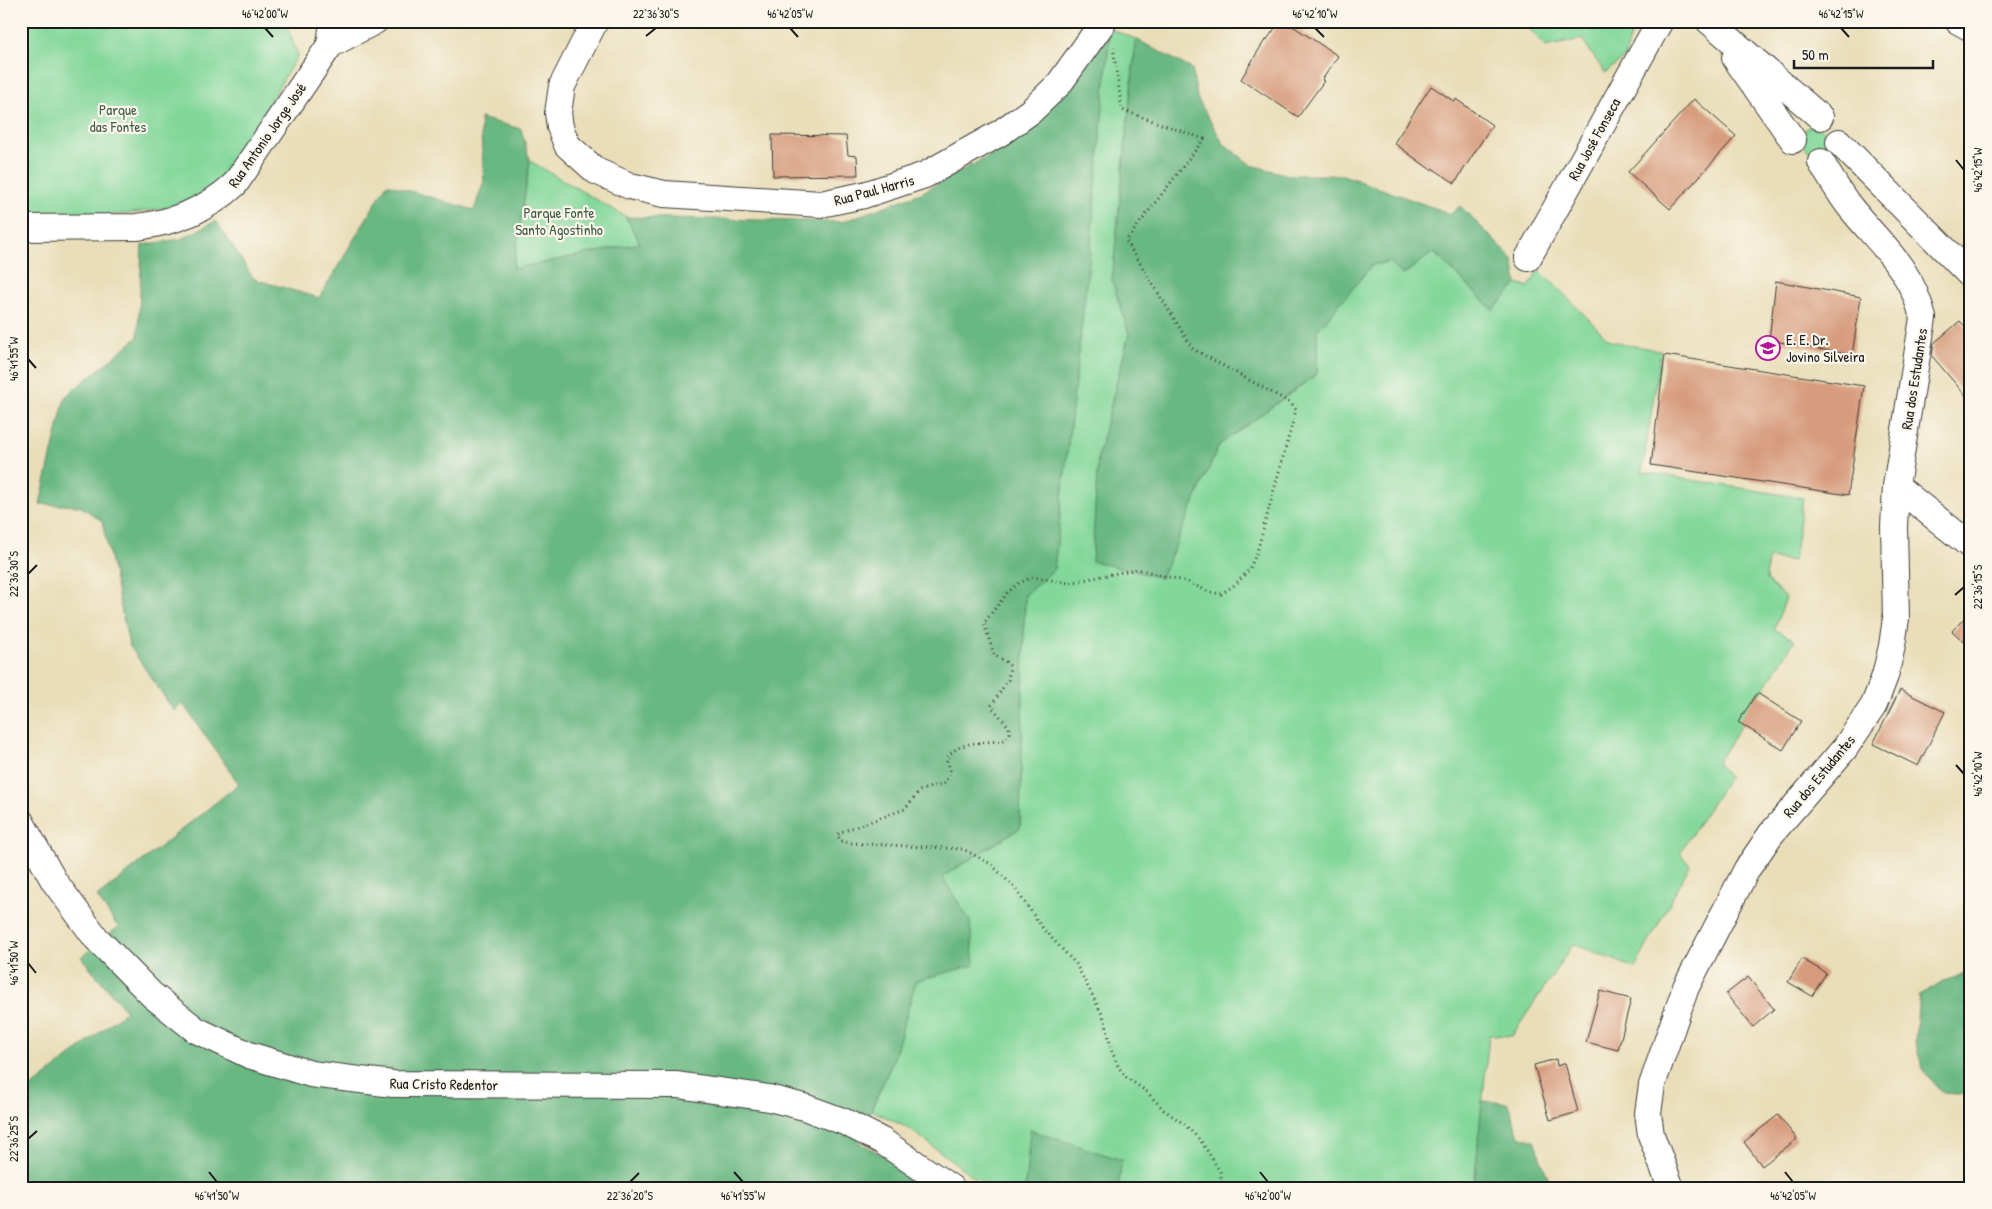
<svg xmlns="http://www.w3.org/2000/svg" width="1992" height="1209" font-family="'Patrick Hand',sans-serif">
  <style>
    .green { fill: #82d79a; stroke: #4f7a5b }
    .forest { fill: #69b882; stroke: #426a4f }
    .building { fill: #d79b7d }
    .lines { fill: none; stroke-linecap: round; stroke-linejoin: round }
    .minor-casing { stroke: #3b3934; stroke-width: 28 }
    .path { stroke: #3b3934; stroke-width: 3; stroke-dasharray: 1 4; stroke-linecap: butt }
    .minor { stroke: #fff; stroke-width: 26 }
    .ticks { fill: none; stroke: #1c1c1c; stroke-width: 2 }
    .labels { text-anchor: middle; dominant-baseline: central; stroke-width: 4.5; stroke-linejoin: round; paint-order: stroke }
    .park-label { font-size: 15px; fill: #405d48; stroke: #fbf7ec }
    .street-label { font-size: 15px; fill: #1c1c1c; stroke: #fbf7ec }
    .poi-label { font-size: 15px; fill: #1c1c1c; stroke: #fbf7ec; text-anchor: start }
    .neatline { fill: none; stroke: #1c1c1c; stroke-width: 2 }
    .ticks-label { font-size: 12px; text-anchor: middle; fill: #1c1c1c }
  </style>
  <rect width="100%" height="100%" fill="#fbf7ec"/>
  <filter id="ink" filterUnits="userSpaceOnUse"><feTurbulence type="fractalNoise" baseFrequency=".02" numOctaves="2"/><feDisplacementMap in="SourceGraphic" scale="10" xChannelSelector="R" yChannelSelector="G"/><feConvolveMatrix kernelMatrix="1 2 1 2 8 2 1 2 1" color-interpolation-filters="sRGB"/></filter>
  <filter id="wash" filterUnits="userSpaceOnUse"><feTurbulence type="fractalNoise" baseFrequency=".0096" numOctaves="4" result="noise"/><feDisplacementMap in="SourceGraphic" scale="20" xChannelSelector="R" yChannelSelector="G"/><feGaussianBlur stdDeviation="1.12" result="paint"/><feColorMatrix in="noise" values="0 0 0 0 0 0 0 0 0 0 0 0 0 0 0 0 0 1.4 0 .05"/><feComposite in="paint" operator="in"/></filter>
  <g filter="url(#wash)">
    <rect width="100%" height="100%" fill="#e9deb9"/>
    <path class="green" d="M21,21H285L298,55C283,80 268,105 253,130C243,146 234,163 221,177C180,225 79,214 21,215Z
      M1522,21H1635L1625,57L1605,73L1582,39L1546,47Z
      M1110,29L1136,39L1112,280L1129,334L1098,456L1161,578L1219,445L1317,374V331L1372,265L1390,262L1403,275L1433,252L1493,310L1517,284L1529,287L1539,269L1610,341L1661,351L1642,472L1803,498L1794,561L1768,558L1766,580L1786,598L1774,629L1795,640L1717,763L1729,777L1680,852L1690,865L1635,968L1573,944L1512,1036L1489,1035L1474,1188H1118L1122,1160L1025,1188H994L974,1177L908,1128L871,1110L893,1061L916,981L970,921L942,877L1020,828L1025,595L1054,569Z
      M1801 139a13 13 0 1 1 26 0a13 13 0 1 1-26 0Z
      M530,161L626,217L640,243L513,269Z"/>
    <path class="forest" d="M1110,29L1091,243L1054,569L1025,595L1020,828L942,877L970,921L974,965L916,981L893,1061L857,1141L902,1166L928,1188H21V1096L126,1011L81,957L118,927L97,897L239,784L183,704L174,711L129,645L102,521L80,506L40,504L65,397L138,337L142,245L181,239L216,221L254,279L319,298L387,184L474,210L484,181L480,118L521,129L530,161L513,269L640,243L626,217L842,222L921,193L1020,139L1064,92Z
      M1136,39L1192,69L1197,98L1223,143L1251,165L1288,175H1343L1451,214L1460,206L1513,259L1517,284L1493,310L1434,252L1402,275L1390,262L1372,265L1317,331V374L1219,445L1161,578L1092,561L1098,456L1129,334L1112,280Z
      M1971,972V1095L1943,1093L1924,1072L1915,1043L1919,995L1944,981Z
      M1482,1101L1508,1103L1519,1136L1534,1141L1551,1186L1569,1179L1573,1188H1474Z
      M1030,1130L1122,1160L1118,1188H1025Z"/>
    <g id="blocks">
      <path class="building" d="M1280,21H1285L1338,56L1322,80L1324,81L1298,117L1241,79L1265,40L1266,41Z
        M1431,86L1455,102L1456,99L1492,125L1455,183L1432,168L1431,170L1394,143Z
        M1694,99L1736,136L1670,209L1628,172Z
        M772,135L846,136L848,155L857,156L858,175L773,176Z
        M1776,281L1861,297L1852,355L1769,340Z
        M1960,321L1971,333V402L1932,356L1934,343Z
        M1665,355L1864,386L1848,495L1651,465Z
        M1971,611V648L1952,631Z
        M1900,690L1945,712L1918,766L1873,744Z
        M1757,693L1801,721L1783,750L1738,722Z
        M1802,959L1826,973L1812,996L1788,982Z
        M1748,977L1774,1009L1753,1027L1726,994Z
        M1600,991L1631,999L1618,1050L1586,1042Z
        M1556,1059L1557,1066L1565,1063L1578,1112L1550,1120L1534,1065Z
        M1778,1115L1797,1139L1762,1166L1744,1142Z"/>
    </g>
  </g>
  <g filter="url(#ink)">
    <use href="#blocks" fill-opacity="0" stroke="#3b3934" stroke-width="1"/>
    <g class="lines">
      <defs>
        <path id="minor" d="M595,21L562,86L558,113L560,127L567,145L596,171L630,186L664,194L821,204L864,195L925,175L1000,133L1031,111L1059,84L1104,21
          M1709,21L1820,117
          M1958,21L1971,28
          M330,45L375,21
          M1735,58L1793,140
          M1839,142L1971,276
          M21,228L137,227C175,222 207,210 235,184L330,45L333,21
          M1528,258L1660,21
          M1896,486L1971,546
          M21,822L54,881L96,938L152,995L196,1030L249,1055L311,1074L393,1084L677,1085L769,1098L804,1107L845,1122L882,1141L951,1188
          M1671,1188L1651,1135L1648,1113L1652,1085L1686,987L1747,869L1771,834L1845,748L1874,705L1885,676L1892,646L1896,618L1894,527L1896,486L1923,318C1911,267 1881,246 1850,207C1839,193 1830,177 1821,162"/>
      </defs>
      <use href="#minor" class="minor-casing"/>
      <path class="path" d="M1113,47L1122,110L1204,139L1126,241L1193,349L1291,403L1296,410L1257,552L1249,570L1236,584L1221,594L1209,592L1188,582L1137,569L1069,583L1033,577L1019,583L1007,593L984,623L994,655L1005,661L1010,666L1008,680L991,706L1009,727L1010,733L1005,740C983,744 960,739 946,759L951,773L944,783L919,791L905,809L841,832L837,835L841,841L850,843L963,849L991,864L1014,887L1044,930L1076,964L1105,1020L1112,1052L1119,1068L1126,1077L1147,1092L1164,1110L1184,1124L1201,1141L1221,1173V1183L1218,1188"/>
      <use href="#minor" class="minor"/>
    </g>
  </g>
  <path class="ticks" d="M265,28L273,37M790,28L798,37M1315,28L1324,37M1841,28L1849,37M646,36L656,28M1956,160L1964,170M28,359L36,368M28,574L37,565M1955,595L1964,587M1956,765L1964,774M28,963L36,973M28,1139L37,1131M209,1172L217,1182M734,1172L743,1182M1260,1172L1268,1182M1785,1172L1793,1182M630,1182L639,1173"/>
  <defs>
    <symbol id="school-ring" viewBox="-11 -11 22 22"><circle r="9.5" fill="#fbf7ec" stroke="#b5179e" stroke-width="1.5"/><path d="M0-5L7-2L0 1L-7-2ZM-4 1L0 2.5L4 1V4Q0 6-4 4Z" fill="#b5179e"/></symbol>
  </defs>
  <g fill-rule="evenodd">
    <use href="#school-ring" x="1754" y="334" width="28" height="28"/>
  </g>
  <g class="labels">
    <g class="park-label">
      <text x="118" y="109">Parque<tspan x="118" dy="17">das Fontes</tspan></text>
      <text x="559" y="212">Parque Fonte<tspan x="559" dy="17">Santo Agostinho</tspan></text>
    </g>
    <g class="street-label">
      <text transform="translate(267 135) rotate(-55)">Rua Antonio Jorge José</text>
      <text transform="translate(1594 139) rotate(-61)">Rua José Fonseca</text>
      <text transform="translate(874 190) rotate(-15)">Rua Paul Harris</text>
      <text transform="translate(1914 379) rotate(-81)">Rua dos Estudantes</text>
      <text transform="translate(1819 776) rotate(-50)">Rua dos Estudantes</text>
      <text transform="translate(444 1084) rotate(1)">Rua Cristo Redentor</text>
    </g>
    <g class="poi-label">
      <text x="1786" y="339">E. E. Dr.<tspan x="1786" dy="17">Jovino Silveira</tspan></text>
    </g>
  </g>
  <rect width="1992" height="1209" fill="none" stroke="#fbf7ec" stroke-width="55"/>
  <path d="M1794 60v8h139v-8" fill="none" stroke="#1c1c1c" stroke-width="2.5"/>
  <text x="1802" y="60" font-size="15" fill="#1c1c1c" stroke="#fbf7ec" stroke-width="4" paint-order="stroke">50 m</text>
  <rect x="28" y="28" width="1936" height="1154" class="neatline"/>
  <g class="ticks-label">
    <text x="265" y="18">46°42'00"W</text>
    <text x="656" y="18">22°36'30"S</text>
    <text x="790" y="18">46°42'05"W</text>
    <text x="1315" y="18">46°42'10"W</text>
    <text x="1841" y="18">46°42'15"W</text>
    <text transform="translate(1978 170) rotate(-90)" y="4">46°42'15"W</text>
    <text transform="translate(14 359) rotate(-90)" y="4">46°41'55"W</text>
    <text transform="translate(14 574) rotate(-90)" y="4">22°36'30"S</text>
    <text transform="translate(1978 587) rotate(-90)" y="4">22°36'15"S</text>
    <text transform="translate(1978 774) rotate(-90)" y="4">46°42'10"W</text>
    <text transform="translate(14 963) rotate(-90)" y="4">46°41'50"W</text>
    <text transform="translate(14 1139) rotate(-90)" y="4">22°36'25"S</text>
    <text x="217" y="1200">46°41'50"W</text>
    <text x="630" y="1200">22°36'20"S</text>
    <text x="743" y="1200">46°41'55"W</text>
    <text x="1268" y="1200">46°42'00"W</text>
    <text x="1793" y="1200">46°42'05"W</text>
  </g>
</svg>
